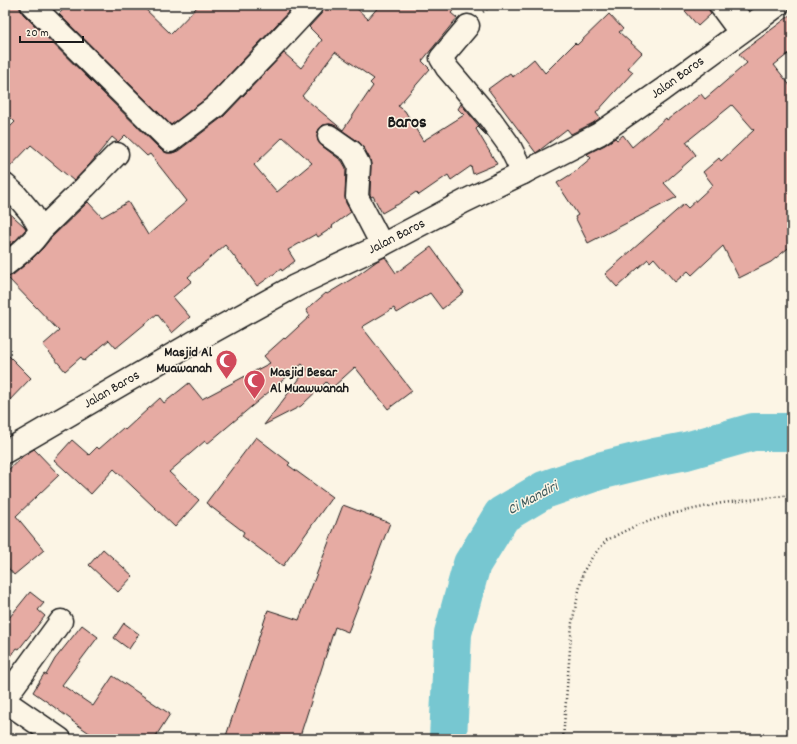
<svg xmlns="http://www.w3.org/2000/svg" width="797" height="744" font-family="Dekko,sans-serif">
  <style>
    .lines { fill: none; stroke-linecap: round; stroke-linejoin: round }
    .river { stroke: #77c7d1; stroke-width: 38 }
    .building { fill: #e6aba3; stroke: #1c1c1c; fill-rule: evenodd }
    .service-casing { stroke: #1c1c1c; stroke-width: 14 }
    .minor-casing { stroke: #1c1c1c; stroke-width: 25 }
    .primary-casing { stroke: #1c1c1c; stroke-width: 25 }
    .path { stroke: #1c1c1c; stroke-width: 2.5; stroke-dasharray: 1 3; stroke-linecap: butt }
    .service { stroke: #fcf5e5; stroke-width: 11 }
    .minor { stroke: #fcf5e5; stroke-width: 22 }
    .primary { stroke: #fcf5e5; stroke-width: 22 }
    .labels { text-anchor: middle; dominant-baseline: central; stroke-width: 3; stroke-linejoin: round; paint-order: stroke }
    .street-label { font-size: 14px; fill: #1c1c1c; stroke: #fcf5e5 }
    .poi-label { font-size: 14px; font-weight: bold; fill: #1c1c1c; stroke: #fcf5e5; text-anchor: end }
    .water-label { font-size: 15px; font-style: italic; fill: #3c585b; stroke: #fcf5e5 }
    .district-label { font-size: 18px; font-weight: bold; fill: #1c1c1c; stroke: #fcf5e5 }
  </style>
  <rect width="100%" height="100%" fill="#fcf5e5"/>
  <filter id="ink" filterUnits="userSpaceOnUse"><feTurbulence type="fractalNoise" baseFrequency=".025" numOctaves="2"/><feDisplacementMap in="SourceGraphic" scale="8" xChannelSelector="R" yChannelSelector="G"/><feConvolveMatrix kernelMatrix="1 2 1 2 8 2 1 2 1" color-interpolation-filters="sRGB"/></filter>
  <g filter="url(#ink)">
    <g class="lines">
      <path class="river" d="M448,739L453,633L472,564L502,515L544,490L599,471L655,457L686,451L753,432H792"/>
    </g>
    <path class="building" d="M5,5H20V9L23,14L161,150L167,153H172L178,151L224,116L284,53L301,68L322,40L309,27L321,14L326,5H353L368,19L380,5H458L451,13L457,18L422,61L430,69L398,106L405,111L423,141L464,115L458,109L461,104L487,136L478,127L476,129L497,164L473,174L471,166L451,180L448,175L419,195L416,192L397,205H396L382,213L373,196L371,197L370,194L371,165L370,159L363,146L359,142L336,126L330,124L323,125L319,129L317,135L318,141L322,146L342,161L346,168L345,197L346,203L351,212L332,226L333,227L318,237L316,234L288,250L295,261L282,271L281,269L257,286L241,264V265L225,245L188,277L192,281L173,297L190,317L172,333L157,314L116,348L109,340L84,361L81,357L65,371L43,345L59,331L7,277L13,275L33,258L43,248L51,238L88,202L102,217L128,202L148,235L187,201L150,154L147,156L125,135L118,142L112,137L90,164L74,181L31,145L5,172V132L15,122L5,112ZM335,52L374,79L370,83L373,86L343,130L302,96L315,80H314ZM283,137L312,163L277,192L254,165Z
      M67,5H141L171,34L199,5H292L293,7L207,98L171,125L59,14Z
      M680,5H708V7L711,14L698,26Z
      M609,14L623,29L619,32L642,53L628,68L633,72L596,113L600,118L593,123L571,134L567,129L536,153L488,89L510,73L513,77L534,59L545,73L575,43L577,45Z
      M792,14V51L774,65L792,88V245L771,262L739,278L723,246L692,275L688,271L675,282L654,258L650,262L648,259L617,287L605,274L684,204L688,208L713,185L703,172L719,158L721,161L754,130L732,105L686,142L696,155L664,183L677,197L588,243L575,217L578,215L557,183L573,173L591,158L587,154L605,145L615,138L617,140L623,135L632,147L666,118L667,120L701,94L705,99L747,63L739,54Z
      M5,209L24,226L26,229L16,240L5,249Z
      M431,247L464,292L442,309L430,293L397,313L394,308L362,327L412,391L388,409L355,367L332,388L326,382L301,406L264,425L307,369L302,364L207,444L205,441L169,472L199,500L175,527L114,469L91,494L54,460L72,440L89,455L97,447L99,449L123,428L125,430L160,398L164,403L189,383L202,399L270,363L264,356L284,338L285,339L310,316L306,310L326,293L327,294L355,277L377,261L385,257L396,273Z
      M5,352L31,378L5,405Z
      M256,437L290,463L288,465L332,497L283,566L242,536L244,532L206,503Z
      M34,449L59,475L16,516L44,550L14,575L5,564V473L23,456Z
      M343,505L390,523L348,632L335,627L299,739H225L268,610L299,620Z
      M103,549L133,576L118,592L89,565Z
      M30,592L44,603L38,610L45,616L19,649L17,648L5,664V623Z
      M124,623L139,634L129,649L114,638Z
      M82,625L98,637L62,685L93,706L113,676L170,714L154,739H98L72,721H73L46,701L33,692L44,674L46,675L55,659Z"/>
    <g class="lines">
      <defs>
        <path id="service" d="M736,5L751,24"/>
        <path id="minor" d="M32,5L170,141L215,107L267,53L312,5
          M720,5L740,32
          M468,26L441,58L447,68L491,120L509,145L523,173
          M329,136L352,152L359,165L357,197L382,245
          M5,185L16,195L32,214L41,230C32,244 18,255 5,265
          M41,230L85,187L117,154
          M5,698L61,621
          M5,701L60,739"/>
        <path id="primary" d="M5,452L208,334L295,286L382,245L465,201L523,173L599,134L662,90L778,5"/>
      </defs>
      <use href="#service" class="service-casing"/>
      <use href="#minor" class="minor-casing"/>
      <use href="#primary" class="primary-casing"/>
      <path class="path" d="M483,12L492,5
        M563,739L572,623L583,572L593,556L607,540L635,526L671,514L722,503L792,495"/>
      <use href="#service" class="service"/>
      <use href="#minor" class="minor"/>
      <use href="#primary" class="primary"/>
    </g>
  </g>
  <defs>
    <symbol id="mosque-pin" viewBox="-11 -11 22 30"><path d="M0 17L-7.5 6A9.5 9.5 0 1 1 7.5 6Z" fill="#d1495b" stroke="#fcf5e5"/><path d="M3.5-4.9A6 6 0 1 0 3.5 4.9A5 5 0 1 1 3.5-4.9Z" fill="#fff"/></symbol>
  </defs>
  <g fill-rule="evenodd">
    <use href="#mosque-pin" x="214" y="348" width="25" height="34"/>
    <use href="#mosque-pin" x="242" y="368" width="25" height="34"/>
  </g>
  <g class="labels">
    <g class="street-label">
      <text transform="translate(678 78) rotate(-36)">Jalan Baros</text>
      <text transform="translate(397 237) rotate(-27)">Jalan Baros</text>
      <text transform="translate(112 390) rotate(-30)">Jalan Baros</text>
    </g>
    <g class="poi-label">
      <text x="212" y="353">Masjid Al<tspan x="212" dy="16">Muawanah</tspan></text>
      <text x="270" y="373" text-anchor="start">Masjid Besar<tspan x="270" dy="16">Al Muawwanah</tspan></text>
    </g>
    <g class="water-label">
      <text transform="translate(533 499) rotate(-28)">Ci Mandiri</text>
    </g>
    <g class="district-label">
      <text x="407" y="123">Baros</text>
    </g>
  </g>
  <rect width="797" height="744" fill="none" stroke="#fcf5e5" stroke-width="20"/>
  <rect x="10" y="10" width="777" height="724" fill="none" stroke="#1c1c1c" stroke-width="1.5" filter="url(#ink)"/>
  <path d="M20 36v6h63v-6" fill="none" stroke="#1c1c1c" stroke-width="2"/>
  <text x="26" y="36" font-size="12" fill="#1c1c1c" stroke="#fcf5e5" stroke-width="3" paint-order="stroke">20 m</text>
</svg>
